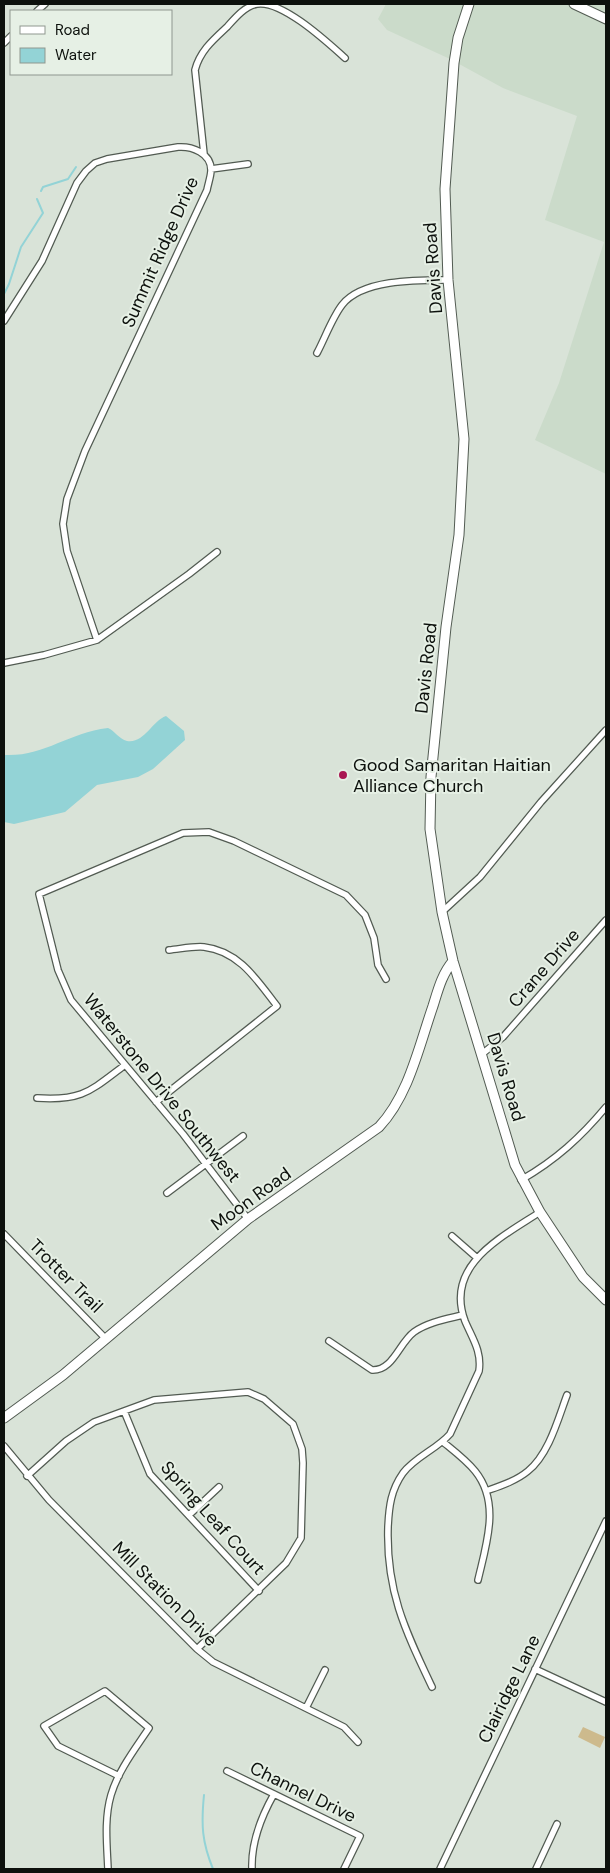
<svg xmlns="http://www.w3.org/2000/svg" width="610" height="1873" font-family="'DM Sans',sans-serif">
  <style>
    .built { fill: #cbdbca }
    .green { fill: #cdba8d }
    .water { fill: #93d3d6 }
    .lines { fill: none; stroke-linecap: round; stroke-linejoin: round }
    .stream { stroke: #93d3d6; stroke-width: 2 }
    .street-casing { stroke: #525b52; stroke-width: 8 }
    .secondary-casing { stroke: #525b52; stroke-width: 11 }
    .primary-casing { stroke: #525b52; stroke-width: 11 }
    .street { stroke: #fff; stroke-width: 5.5 }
    .secondary { stroke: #fff; stroke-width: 9 }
    .primary { stroke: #fff; stroke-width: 9 }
    .poi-dot { fill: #a91752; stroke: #e6f0e5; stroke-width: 2 }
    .labels { text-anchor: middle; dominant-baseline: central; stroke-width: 4; stroke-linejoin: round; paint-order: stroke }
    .street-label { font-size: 18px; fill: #0d110d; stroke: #e6f0e5 }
    .poi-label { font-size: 18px; fill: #0d110d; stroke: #e6f0e5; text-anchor: start }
  </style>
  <rect width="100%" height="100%" fill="#d9e3d8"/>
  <path class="built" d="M386,4H606V474L535,440L559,383L604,242L545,220L577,116L503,88L450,59L387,30L378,19Z"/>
  <path class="green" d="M583,1727L605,1737L600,1748L578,1737Z"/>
  <path class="water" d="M166,716L184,731L185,740L153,769L138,777L97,785L65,812L14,824L4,822V755C44,757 67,733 108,728C115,731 119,739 127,741C144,744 152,721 166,716Z"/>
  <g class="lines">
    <path class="stream" d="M41,191L43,187L68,179L76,167
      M4,294L9,284L21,247L43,213L37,199
      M204,1795C201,1825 202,1842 213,1869"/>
    <defs>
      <path id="street" d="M37,11L45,4
        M4,43L11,36
        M204,154L195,70C200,51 213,40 227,27C235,18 245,6 257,4C282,0 327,42 345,58
        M211,169L248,164
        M4,321L42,261L77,183L86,171L95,163L107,159L178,147C192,146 211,153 211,170C211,176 208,184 207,190L85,451L67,499L63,524L67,551L97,640
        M317,353C325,338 332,318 342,305C362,279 419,280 448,280
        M4,663L44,655L97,640L189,574L217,552
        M442,912L480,877L541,802L606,730
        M482,1054L503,1037L606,920
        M37,1098C83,1101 90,1091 125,1065
        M156,1102L277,1006C257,980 239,951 204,947C193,946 180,949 169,950
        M521,1180C556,1160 581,1137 606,1107
        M167,1193L243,1136
        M248,1219L183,1134L71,1000L58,970L39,894L183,833L209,832L234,841L346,895L365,915L374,938L378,965L386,979
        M4,1234L106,1339
        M452,1236L476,1257
        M329,1341L372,1370C393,1371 399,1343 414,1332C428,1322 447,1319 463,1315
        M124,1411L150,1474L259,1591
        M443,1442C454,1451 466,1460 475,1471C501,1503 486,1545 478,1580
        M4,1446L49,1500L197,1649L213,1662L344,1727L358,1742
        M27,1476L66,1441L94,1422L154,1400L248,1392L264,1399L293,1424L302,1449L303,1463L301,1538L286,1563L197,1649
        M486,1491C500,1486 516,1481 528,1471C549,1454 558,1419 567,1395
        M189,1515L219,1487
        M535,1669L606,1702
        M432,1687C405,1630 386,1591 388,1527C389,1506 391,1490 403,1473C415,1457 437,1449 450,1434L479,1371C482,1351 472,1338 465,1321C444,1265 502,1237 540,1212
        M306,1708L325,1670
        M227,1771L360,1836L344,1869
        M108,1869C107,1845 104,1819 111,1795C118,1771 135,1749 149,1728L105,1691L44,1726L58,1746L119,1776
        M252,1869C251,1843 261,1817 274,1794
        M440,1869L606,1521
        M536,1869L557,1824"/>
      <path id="secondary" d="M469,4L458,38L454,63L445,189L448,280L464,439L459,535L446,627L431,777L430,829L442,912L453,961L515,1165L540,1212L583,1277L606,1300
        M4,1418L63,1375L248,1219L379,1127C409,1095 419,1046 433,1006C438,990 442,974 453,961"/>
      <path id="primary" d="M574,4L606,19"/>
    </defs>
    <use href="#street" class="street-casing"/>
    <use href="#secondary" class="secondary-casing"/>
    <use href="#primary" class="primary-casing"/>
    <use href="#street" class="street"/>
    <use href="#secondary" class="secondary"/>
    <use href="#primary" class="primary"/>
  </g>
  <circle class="poi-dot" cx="343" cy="775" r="5"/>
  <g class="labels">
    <g class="street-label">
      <text transform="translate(160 252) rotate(-66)">Summit Ridge Drive</text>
      <text transform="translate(433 268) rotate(-94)">Davis Road</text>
      <text transform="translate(426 668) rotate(-84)">Davis Road</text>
      <text transform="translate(544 968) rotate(-49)">Crane Drive</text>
      <text transform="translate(506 1077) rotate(73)">Davis Road</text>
      <text transform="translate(162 1088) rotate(51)">Waterstone Drive Southwest</text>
      <text transform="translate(251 1199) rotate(-36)">Moon Road</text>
      <text transform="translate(66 1276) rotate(45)">Trotter Trail</text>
      <text transform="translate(213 1518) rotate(48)">Spring Leaf Court</text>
      <text transform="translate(165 1594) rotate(45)">Mill Station Drive</text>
      <text transform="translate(509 1689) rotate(-64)">Clairidge Lane</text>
      <text transform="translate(303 1792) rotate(26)">Channel Drive</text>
    </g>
    <g class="poi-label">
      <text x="353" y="765">Good Samaritan Haitian<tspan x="353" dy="21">Alliance Church</tspan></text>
    </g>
  </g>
  <rect width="610" height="1873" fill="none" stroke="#0d110d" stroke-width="10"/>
  <rect x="10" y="10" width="162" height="65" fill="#e6f0e5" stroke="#8f978f"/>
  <rect x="20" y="26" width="25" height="8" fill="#ffffff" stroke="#8f978f"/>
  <text x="55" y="35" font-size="15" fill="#0d110d">Road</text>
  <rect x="20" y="48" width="25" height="15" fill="#93d3d6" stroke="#8f978f"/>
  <text x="55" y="60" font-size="15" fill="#0d110d">Water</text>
</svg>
